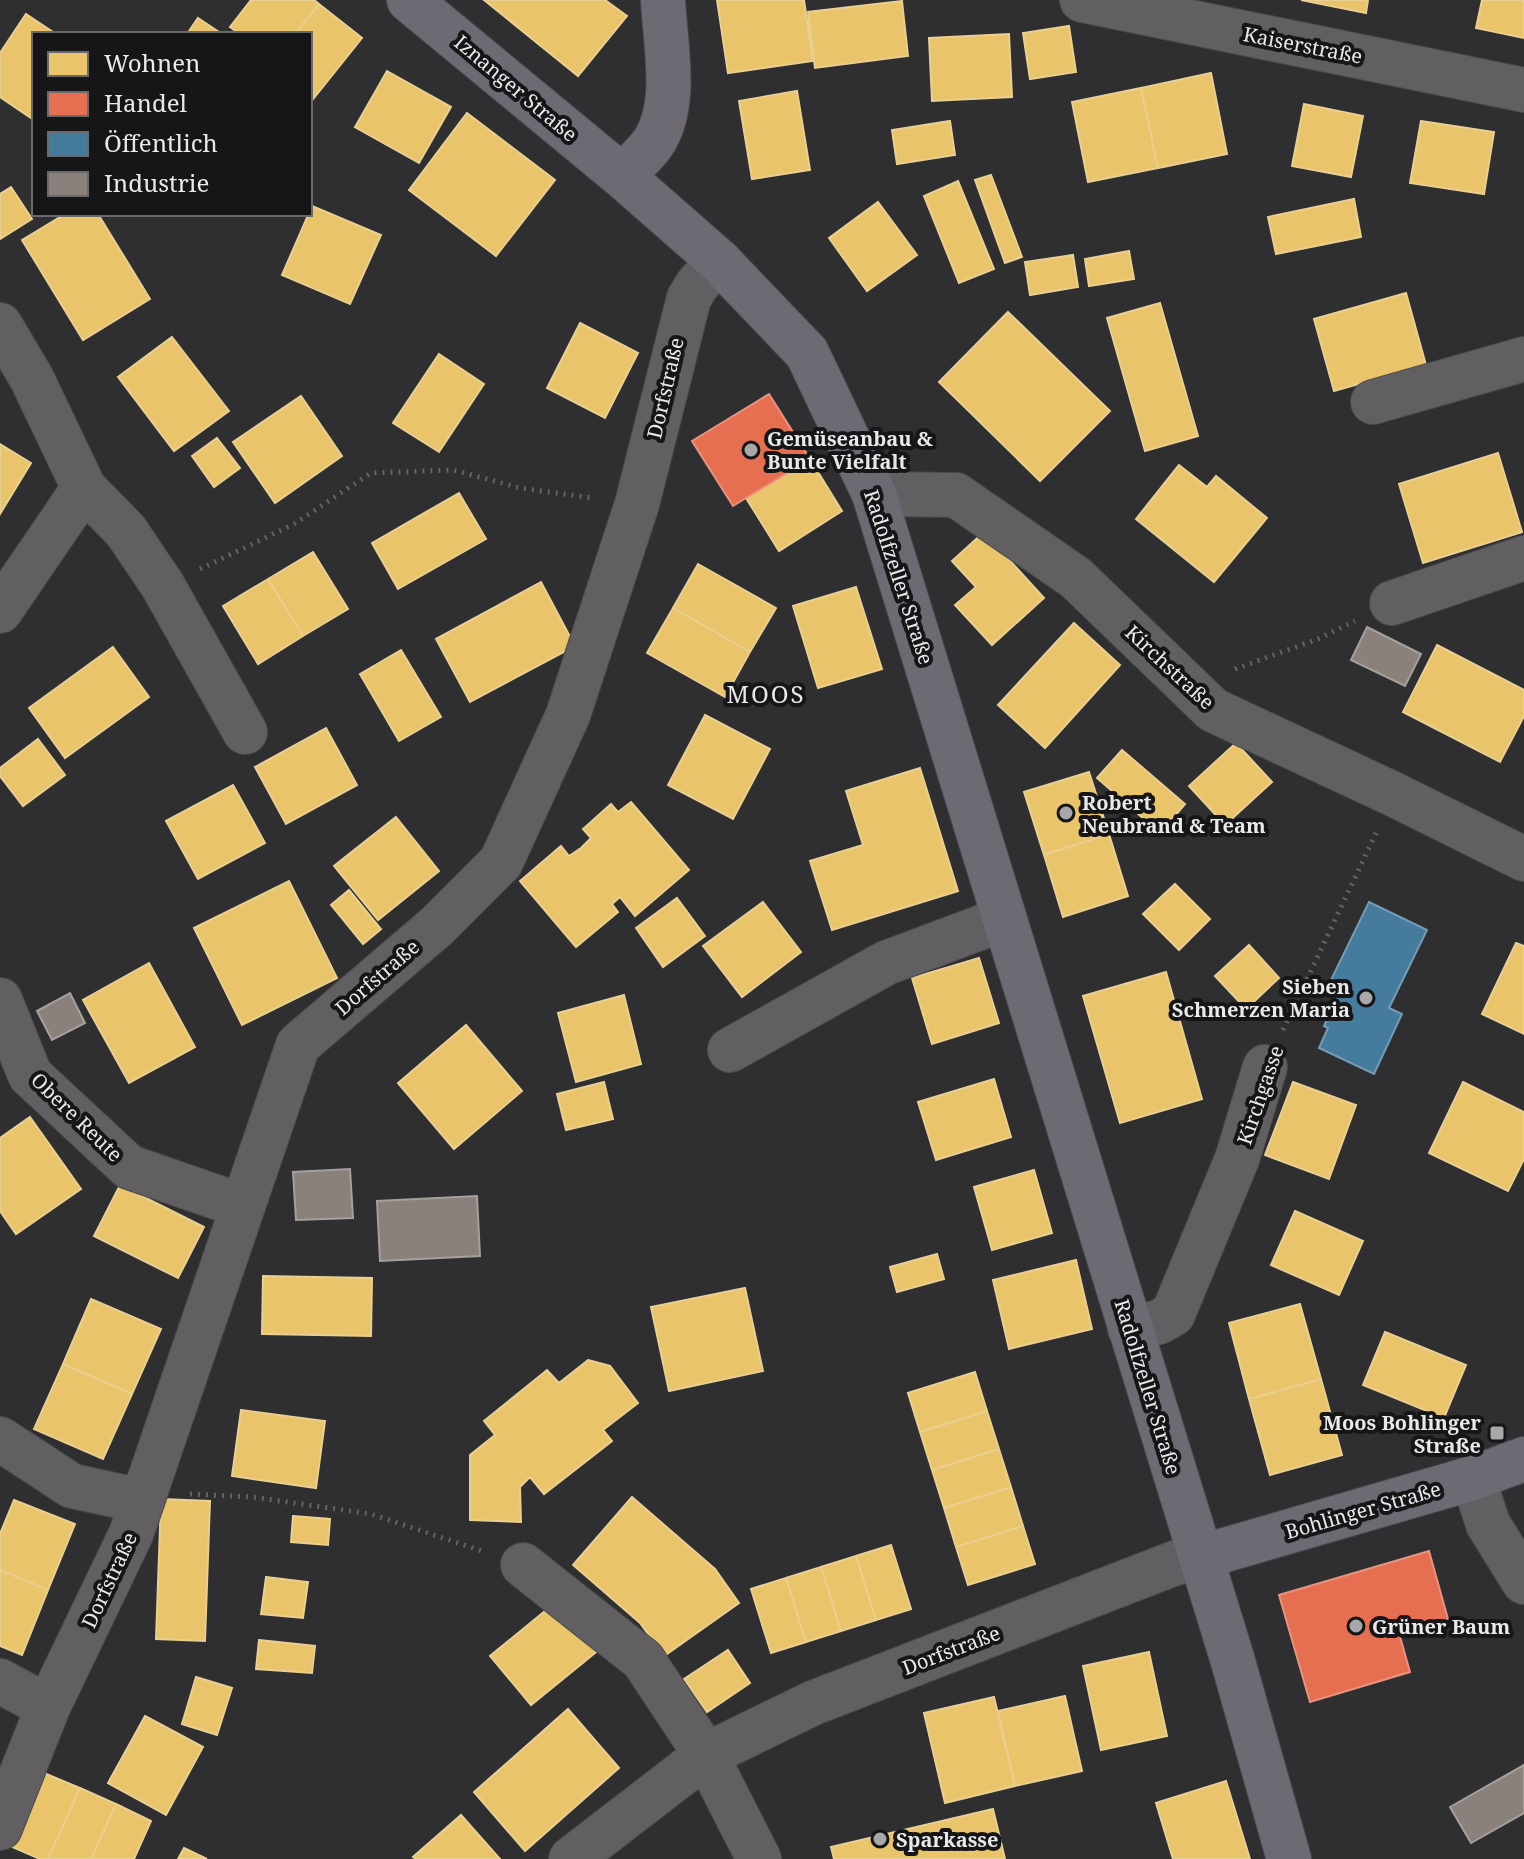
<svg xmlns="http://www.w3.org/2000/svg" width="1524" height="1859" font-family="'Noto Serif',serif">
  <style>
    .homes { fill: #e9c46a; stroke: #e9cf91; stroke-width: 2 }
    .shops { fill: #e76f51; stroke: #e8937f; stroke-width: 2 }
    .public { fill: #457b9d; stroke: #769cb4; stroke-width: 2 }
    .industry { fill: #8a817c; stroke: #a6a09d; stroke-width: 2 }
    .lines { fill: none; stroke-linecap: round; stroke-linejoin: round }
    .minor-casing { stroke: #4a494b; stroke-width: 46 }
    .major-casing { stroke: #4a494b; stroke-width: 46 }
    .path { stroke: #646465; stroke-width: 5; stroke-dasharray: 2 6; stroke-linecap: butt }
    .minor { stroke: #615f62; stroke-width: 44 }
    .major { stroke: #6e6a73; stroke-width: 44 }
    .poi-dot { fill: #a8a7aa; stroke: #161618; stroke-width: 3 }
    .labels { text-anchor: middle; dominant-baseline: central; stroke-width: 8; stroke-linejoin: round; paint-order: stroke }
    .street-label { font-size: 20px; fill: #e9e8eb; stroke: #161618 }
    .poi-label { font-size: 20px; font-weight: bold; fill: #e9e8eb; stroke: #161618; text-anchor: start }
    .quarter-label { font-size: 24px; letter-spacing: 2px; fill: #e9e8eb; stroke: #161618 }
  </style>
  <rect width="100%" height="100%" fill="#2f2e31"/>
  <path class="homes" d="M251,0H314L319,4L295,34H240L230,27Z
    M484,0H605L627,16L578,76Z
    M717,0H804L813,61L728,73Z
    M1301,0H1368L1366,13Z
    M1482,0H1524V38L1476,28Z
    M902,1L908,56L815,68L808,12Z
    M319,4L362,38L310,103V34H295Z
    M26,14L56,34H34V120L0,97V53Z
    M198,18L222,34H187Z
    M1069,26L1076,72L1030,79L1023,33Z
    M1009,34L1012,97L932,101L929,38Z
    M387,71L451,107L419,163L355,127Z
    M1211,73L1227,154L1158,168L1141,88Z
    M1141,88L1158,168L1088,182L1072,102Z
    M797,91L810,170L752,179L739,101Z
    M1304,104L1363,116L1351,177L1292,166Z
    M467,113L555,180L496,256L409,190Z
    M950,121L955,155L897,164L892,130Z
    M1421,121L1494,132L1484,194L1410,183Z
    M991,175L1022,257L1005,263L975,180Z
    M958,181L994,269L959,283L924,196Z
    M11,187L32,219L0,239V194Z
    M1354,199L1361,237L1276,254L1268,217Z
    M878,202L917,255L867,291L829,238Z
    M312,206L381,235L350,304L282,275Z
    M65,214H98L150,299L83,340L22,240Z
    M1129,251L1134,279L1089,286L1085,259Z
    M1073,255L1078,287L1030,295L1025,262Z
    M1406,293L1426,365L1334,391L1314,319Z
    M1160,303L1198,436L1145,451L1107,318Z
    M1008,312L1110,411L1040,481L939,382Z
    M580,323L638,353L605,418L547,388Z
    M172,337L229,411L174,451L118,377Z
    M439,354L484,384L439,452L393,423Z
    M301,396L342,456L275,503L233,442Z
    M217,438L240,468L214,487L192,456Z
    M0,444L31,463L0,514Z
    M1498,453L1522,532L1423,563L1399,484Z
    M810,459L842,511L779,551L746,498Z
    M1179,465L1207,487L1216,476L1267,518L1214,582L1136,519Z
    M459,493L486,539L398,589L372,543Z
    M984,532L1044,598L992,645L955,605L976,587L952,561Z
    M313,552L348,609L303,636L268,579Z
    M698,564L776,608L750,652L673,608Z
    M268,579L303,636L258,664L223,606Z
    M541,582L575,646L470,702L436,639Z
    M856,587L882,669L818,688L793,606Z
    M673,608L750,652L725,697L647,653Z
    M1074,623L1120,665L1045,748L998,705Z
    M1437,645L1524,690V716L1500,762L1403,712Z
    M113,647L149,697L65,758L29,708Z
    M401,650L441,717L399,741L360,674Z
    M705,715L770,749L733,819L668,785Z
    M326,728L357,785L286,824L255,767Z
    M38,739L65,775L23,806L0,776V768Z
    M1236,743L1272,782L1225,825L1189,786Z
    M1122,750L1185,804L1160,833L1097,778Z
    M920,768L958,891L832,930L810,861L863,845L846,791Z
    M1089,772L1109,834L1044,855L1024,792Z
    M233,785L265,843L198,879L166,821Z
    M631,802L689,870L635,916L620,897L612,904L618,912L576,947L520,881L561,846L569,856L581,848L591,838L583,829L611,804L618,812Z
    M396,817L439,871L378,920L334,866Z
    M1109,834L1128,896L1063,917L1044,855Z
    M289,881L337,978L242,1025L194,928Z
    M1175,884L1210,919L1179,950L1143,914Z
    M349,890L381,929L363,944L331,905Z
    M677,898L705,936L663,967L636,928Z
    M763,902L801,952L742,997L703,946Z
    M1516,943L1524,946V1034L1482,1014Z
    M1249,945L1279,978L1246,1009L1215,976Z
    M979,958L999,1023L932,1044L912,978Z
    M149,963L195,1047L129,1083L83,1000Z
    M1166,972L1202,1099L1120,1123L1083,996Z
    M624,995L641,1064L576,1082L558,1013Z
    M466,1025L522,1091L454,1149L398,1083Z
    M994,1079L1011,1137L936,1160L918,1102Z
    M604,1082L613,1119L566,1130L557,1094Z
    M1293,1082L1356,1105L1329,1179L1265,1155Z
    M1463,1082L1524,1112V1159L1508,1191L1429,1153Z
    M30,1117L81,1189L16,1234L0,1211V1138Z
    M1034,1170L1052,1233L992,1250L974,1187Z
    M120,1185L204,1227L178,1278L94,1236Z
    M1295,1211L1363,1241L1339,1295L1271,1265Z
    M937,1254L944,1279L897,1292L890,1267Z
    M1076,1260L1092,1329L1009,1349L993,1280Z
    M263,1276L372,1278L371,1336L262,1334Z
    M745,1288L763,1371L669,1391L651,1307Z
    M91,1299L161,1329L132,1394L63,1364Z
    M1300,1304L1321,1379L1249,1399L1229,1323Z
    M1385,1332L1466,1365L1444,1418L1363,1385Z
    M588,1360L610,1366L638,1403L603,1430L612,1441L544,1494L530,1477L520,1487L521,1522L470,1520V1455L495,1435L484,1421L547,1370L559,1383Z
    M63,1364L132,1394L103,1459L34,1429Z
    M975,1372L987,1411L920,1432L908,1393Z
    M1321,1379L1342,1455L1270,1475L1249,1399Z
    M241,1410L325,1421L316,1488L232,1476Z
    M987,1411L999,1449L932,1470L920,1432Z
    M999,1449L1011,1487L944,1508L932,1470Z
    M1011,1487L1023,1526L956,1547L944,1508Z
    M632,1497L715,1569L739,1603L664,1656L640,1623L573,1565Z
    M161,1499L210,1501L205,1641L156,1639Z
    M14,1500L75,1524L48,1590L0,1570V1534Z
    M293,1516L330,1519L328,1545L291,1542Z
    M1023,1526L1035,1564L968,1585L956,1547Z
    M891,1545L911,1609L876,1620L856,1556Z
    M856,1556L876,1620L841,1631L821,1567Z
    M821,1567L841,1631L806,1642L786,1578Z
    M0,1570L48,1590L22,1655L0,1646Z
    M266,1577L308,1582L303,1618L261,1614Z
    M786,1578L806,1642L771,1653L751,1589Z
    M561,1598L601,1648L531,1705L490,1656Z
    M259,1640L315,1646L312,1673L256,1669Z
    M728,1650L750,1683L707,1712L684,1679Z
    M1149,1652L1167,1736L1101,1750L1083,1666Z
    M196,1677L232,1688L217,1735L182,1724Z
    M1065,1696L1082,1771L1015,1786L998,1711Z
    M994,1697L1015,1786L945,1803L924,1713Z
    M568,1709L619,1768L525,1851L474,1792Z
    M145,1716L203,1747L166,1815L108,1783Z
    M44,1773L80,1788L48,1859H40L10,1846Z
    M1226,1781L1250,1859H1173L1156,1803Z
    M80,1788L116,1804L91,1859H48Z
    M116,1804L151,1821L134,1859H91Z
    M993,1809L1005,1859H834L831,1847Z
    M461,1815L500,1859H416L413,1857Z
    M184,1848L207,1859H178Z"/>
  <path class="shops" d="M769,394L810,459L733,506L692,441Z
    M1429,1551L1448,1619L1399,1633L1410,1672L1310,1702L1279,1595Z"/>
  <path class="public" d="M1369,902L1427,930L1389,1008L1402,1014L1374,1074L1319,1048L1328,1028L1324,1026L1342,987L1330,982Z"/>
  <path class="industry" d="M1367,627L1421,654L1405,686L1351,660Z
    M70,993L85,1023L52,1040L37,1011Z
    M350,1169L353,1218L296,1220L293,1172Z
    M477,1196L480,1256L380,1261L377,1201Z
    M1524,1765V1813L1471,1843L1450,1807Z"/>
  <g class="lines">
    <defs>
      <path id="minor" d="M1082,0L1524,90
        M0,325L32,379L84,488L0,611
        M1373,402L1524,359
        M84,488L126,531L163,586L245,732
        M874,494L956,495L1076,578L1213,710L1393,794L1524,859
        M1392,603L1524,558
        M0,1000L30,1075L129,1167L242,1206
        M730,1050L886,963L982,927L1004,916
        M1130,1329L1159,1322L1173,1314L1237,1159L1265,1067
        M0,1439L72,1486L142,1501
        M1473,1478L1488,1524L1524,1582
        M523,1565L643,1660L706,1755L759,1859
        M0,1681L48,1707
        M0,1828L48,1707L131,1534L298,1045L437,926L501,862L568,715L637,504L689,298L697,285L719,261
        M571,1859L706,1755L813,1703L1175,1563L1201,1557"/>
      <path id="major" d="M409,0L622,176L719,261L807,353L874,494L1232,1658L1289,1859
        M622,176C632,165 645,155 653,143C679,105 665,44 663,0
        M1201,1557L1473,1478L1524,1459"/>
    </defs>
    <use href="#minor" class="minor-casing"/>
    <use href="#major" class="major-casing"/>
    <path class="path" d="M200,569L294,524L371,473L453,470L520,488L593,498
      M1235,669L1318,639L1355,621
      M1283,1030L1376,833
      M190,1494L252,1497L371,1514L485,1552"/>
    <use href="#minor" class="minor"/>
    <use href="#major" class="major"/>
  </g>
  <g class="poi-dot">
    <circle cx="751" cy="450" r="8"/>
    <circle cx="1066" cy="813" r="8"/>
    <circle cx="1366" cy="998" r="8"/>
    <rect x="1489" y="1425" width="16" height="16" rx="4"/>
    <circle cx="1356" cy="1626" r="8"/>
    <circle cx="880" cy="1839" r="8"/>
  </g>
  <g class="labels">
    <g class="street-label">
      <text transform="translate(1303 45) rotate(11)">Kaiserstraße</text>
      <text transform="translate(516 88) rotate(40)">Iznanger Straße</text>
      <text transform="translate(665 388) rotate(-77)">Dorfstraße</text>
      <text transform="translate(899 577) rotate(72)">Radolfzeller Straße</text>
      <text transform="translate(1170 667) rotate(43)">Kirchstraße</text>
      <text transform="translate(377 977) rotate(-41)">Dorfstraße</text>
      <text transform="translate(1260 1095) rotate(-71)">Kirchgasse</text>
      <text transform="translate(77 1117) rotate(44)">Obere Reute</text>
      <text transform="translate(1148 1387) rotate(73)">Radolfzeller Straße</text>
      <text transform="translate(1363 1510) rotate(-16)">Bohlinger Straße</text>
      <text transform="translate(109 1580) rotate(-65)">Dorfstraße</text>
      <text transform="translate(951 1650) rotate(-21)">Dorfstraße</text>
    </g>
    <g class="poi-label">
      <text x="767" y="438">Gemüseanbau &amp;<tspan x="767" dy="23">Bunte Vielfalt</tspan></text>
      <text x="1082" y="802">Robert<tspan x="1082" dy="23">Neubrand &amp; Team</tspan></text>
      <text x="1350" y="986" text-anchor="end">Sieben<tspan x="1350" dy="23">Schmerzen Maria</tspan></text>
      <text x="1481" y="1422" text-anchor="end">Moos Bohlinger<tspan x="1481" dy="23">Straße</tspan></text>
      <text x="1372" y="1626">Grüner Baum</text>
      <text x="896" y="1839">Sparkasse</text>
    </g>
    <g class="quarter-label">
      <text x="766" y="693">MOOS</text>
    </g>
  </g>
  <rect x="32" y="32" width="280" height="184" fill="#161618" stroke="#6a6a6c" stroke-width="2"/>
  <rect x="48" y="52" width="40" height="24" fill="#e9c46a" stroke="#6a6a6c" stroke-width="2"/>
  <text x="104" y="72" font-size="24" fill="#e9e8eb">Wohnen</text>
  <rect x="48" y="92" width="40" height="24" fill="#e76f51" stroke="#6a6a6c" stroke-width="2"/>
  <text x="104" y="112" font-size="24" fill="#e9e8eb">Handel</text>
  <rect x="48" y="132" width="40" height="24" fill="#457b9d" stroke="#6a6a6c" stroke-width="2"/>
  <text x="104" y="152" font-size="24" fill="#e9e8eb">Öffentlich</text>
  <rect x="48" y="172" width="40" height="24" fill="#8a817c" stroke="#6a6a6c" stroke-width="2"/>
  <text x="104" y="192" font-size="24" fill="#e9e8eb">Industrie</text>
</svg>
